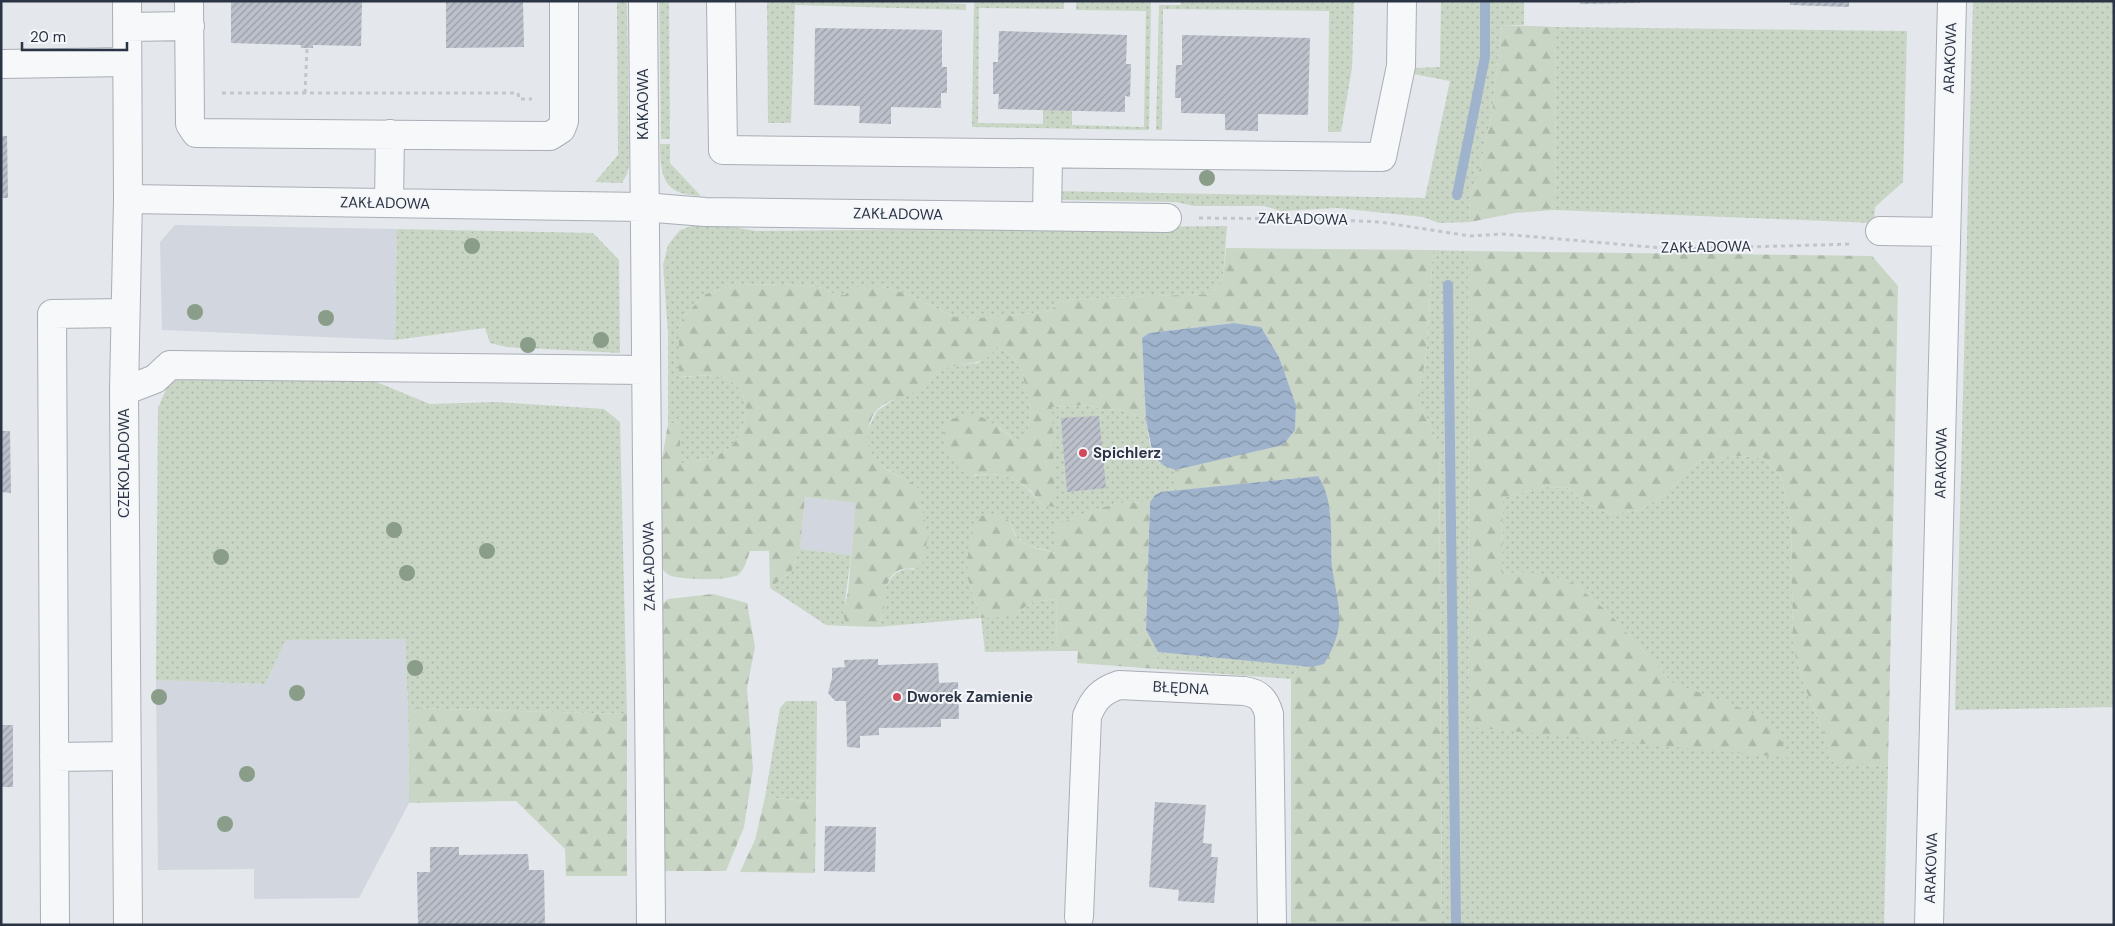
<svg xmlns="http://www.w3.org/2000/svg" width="2115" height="926" font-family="'DM Sans',sans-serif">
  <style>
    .built { fill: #d2d6de }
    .grass { fill: url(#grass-dots) }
    .forest { fill: url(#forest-firs) }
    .water { fill: url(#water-waves) }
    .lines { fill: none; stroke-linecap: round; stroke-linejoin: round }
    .stream { stroke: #9fb4cc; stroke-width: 10 }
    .building { fill: url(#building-hatch) }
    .minor-casing { stroke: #a9aeb7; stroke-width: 30 }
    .path { stroke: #c2c5cb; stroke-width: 3; stroke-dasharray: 4 4; stroke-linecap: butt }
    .minor { stroke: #f7f8fa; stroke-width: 28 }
    .tree { fill: #899d89 }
    .poi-dot { fill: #d1495b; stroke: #f4f6f9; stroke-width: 2 }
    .labels { text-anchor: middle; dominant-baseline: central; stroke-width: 4; stroke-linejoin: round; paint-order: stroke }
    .street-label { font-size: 15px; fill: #2b3445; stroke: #f4f6f9 }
    .poi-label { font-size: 15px; font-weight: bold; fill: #2b3445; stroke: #f4f6f9; text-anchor: start }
  </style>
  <defs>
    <pattern id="grass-dots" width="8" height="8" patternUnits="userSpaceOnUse" patternTransform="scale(1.25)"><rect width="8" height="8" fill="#c9d6c5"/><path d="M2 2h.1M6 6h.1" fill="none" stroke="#adb8ab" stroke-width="1.8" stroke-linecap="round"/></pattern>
    <pattern id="forest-firs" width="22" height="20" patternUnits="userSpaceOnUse" patternTransform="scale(1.25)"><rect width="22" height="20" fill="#c9d6c5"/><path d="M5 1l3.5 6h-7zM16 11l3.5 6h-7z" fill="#adb8ab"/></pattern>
    <pattern id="water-waves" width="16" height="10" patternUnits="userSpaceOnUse" patternTransform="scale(1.25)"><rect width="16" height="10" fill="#9fb4cc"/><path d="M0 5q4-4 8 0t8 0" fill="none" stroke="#8293a7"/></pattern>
    <pattern id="building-hatch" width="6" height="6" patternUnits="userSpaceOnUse" patternTransform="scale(1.25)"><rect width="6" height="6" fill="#bbc0ca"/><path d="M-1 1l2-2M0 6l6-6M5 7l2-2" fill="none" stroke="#989da6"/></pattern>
  </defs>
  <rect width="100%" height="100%" fill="#e4e7ec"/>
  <path class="built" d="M175,225L397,229L395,340L162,330L160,242Z
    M805,497L857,503L851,555L800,549Z
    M405,639L408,708L409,803L359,898L254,899V869L158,870L156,680L265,684L286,640Z"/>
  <path class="grass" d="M617,1H627L629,165L627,174L622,183L595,182L618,155Z
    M659,1H669L670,139H661Z
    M767,1H938V3L966,4V10L795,5L791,123H768Z
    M974,1H1064V9L979,8L978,123L1043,124V110H1072V125L1144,127L1146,11L1076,10V1H1151L1149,130L972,127Z
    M1181,1H1354L1352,68L1341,132H1328L1329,11L1163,9L1162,130H1156L1159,5H1181Z
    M1441,1H1524V25H1502L1492,113L1477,180L1469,196L1470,222L1439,223L1423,217L1337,208L1281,211L1264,206H1194L1176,202L1062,200L1055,196L1053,191L1425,198L1450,81L1413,74L1414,68L1440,67Z
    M1973,1H2114V707L1955,710Z
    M1556,27L1907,31L1903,182L1875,207L1874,223L1555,210Z
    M660,144H670V163L701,196C663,194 661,179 660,144Z
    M704,222L756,231L1227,226L1223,278L1211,294L1074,299L1060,302L1050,311L1000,317L957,318L904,293L882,287L845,295H835L824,288L784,284L733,285L706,294L683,317L679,329V377C694,377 715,372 729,380C755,393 747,433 728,449C716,458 695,461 680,464V422L668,424V333L663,265L668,245L680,230Z
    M397,229L593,233L619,260L620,353L507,347L490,343L485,328L395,340Z
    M1433,250L1468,251L1469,727L1692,692L1671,682L1609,613L1576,585L1521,572L1502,574L1503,498L1544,487L1568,488L1583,502L1611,514L1640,510L1667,493L1687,472L1701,460L1738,456L1764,458L1781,477L1791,520L1793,648L1805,688L1824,732L1831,761L1888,767L1884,925H1442L1439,443L1420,404V384L1425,363L1428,329Z
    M997,347L1011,355L1021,368L1031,410L1027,436L1020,441L1014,439L997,426L974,476C1006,470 1023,480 1042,505L1052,407L1088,405L1105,410L1121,409L1146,420C1151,446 1147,458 1175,470V491L1155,495L1150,502L1116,503L1056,525V553L1027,545L1017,538L1010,522L967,576L981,618L1017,612L1033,602L1056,599L1057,651L985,652L981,618L877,627C879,623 882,618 883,613C884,606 882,599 884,593C889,578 898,566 914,570L917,487L879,464L869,450L867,431L877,411L898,397L924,388L944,368L957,365L978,363Z
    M173,373L357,374L430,404L496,402L604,409L620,422L627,714L408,708L405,639L286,640L265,684L156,680L158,408Z
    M800,549L851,555C849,577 842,606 846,626L826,625L770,588L791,572Z
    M1158,652L1301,665L1291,679L1157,669Z
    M786,701H817L816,802L765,797L780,708Z"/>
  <path class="forest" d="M1502,25L1556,27L1555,210L1515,213L1470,222L1469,196L1477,180L1492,113Z
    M1226,248L1433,250L1428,329L1425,363L1420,384V404L1439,443L1442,925H1291V679L1301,665L1312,667L1332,567L1330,511L1318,476L1175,491V470L1206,462L1295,430L1296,405L1279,357L1261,327L1234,323L1149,333L1142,338L1146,420L1121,409L1105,410L1088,405L1052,407L1055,507C1051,506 1046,506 1043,505C1039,503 1036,497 1033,493C1027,487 1021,483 1014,479C980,464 966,493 947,449C942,439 943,430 948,420C975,412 981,414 1003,431C1009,436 1013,439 1020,441L1027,436L1031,410L1021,368L1011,355L997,347C986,367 966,361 947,368C938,371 932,382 924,388C910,396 888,398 876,411C870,418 867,430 868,439C871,468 896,473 917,486L928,536L922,566C913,571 903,566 896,572C883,582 886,599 883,612C882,617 879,623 877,627L846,626L843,612L848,592L856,503L805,497L800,549L791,572L770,588L769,551H750C747,559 745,570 738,575C727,581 680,580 669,575C665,573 663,569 660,567L657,488L668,424L680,422V464C695,461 716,458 728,449C747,433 755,393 729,380C716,373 694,376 679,377V329L683,317L706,294L733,285L784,284L824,288L835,295H845L852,287H882L904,293L957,318L1000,317L1050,311L1060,302L1074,299L1211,294L1223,278Z
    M1468,251L1872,256L1898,286L1888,767L1831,762L1824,732L1805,688L1793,648L1791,520L1781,477L1764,458L1738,456L1701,460L1687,472L1667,493L1640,510L1611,514L1583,502L1568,488L1544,487L1503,498L1502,574L1521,572L1548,574L1576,585L1609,613L1671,682L1759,715L1778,734L1790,758L1469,727Z
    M1150,502L1146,630L1158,652L1157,669L1077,663L1078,651H1057L1056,599L1033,602L1017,612L1003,617L981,618L967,576L969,540L977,518C989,511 1004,511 1011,525C1013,530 1015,536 1018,539C1028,548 1043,549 1055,553V525L1116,503Z
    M713,594L747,603L755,647L747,688L753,769L744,827L726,871H662L659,607L668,599Z
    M408,708L627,714V876H566L565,849L516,801L409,803Z
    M765,797L816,802L815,873L740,872L755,840Z"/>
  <path class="water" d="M1234,323L1261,327L1279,357L1296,405L1295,430L1283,445L1175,470L1163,465L1153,455L1146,420L1142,338L1149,333Z
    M1318,476C1335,502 1330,537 1332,567C1334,583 1341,609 1339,624C1338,637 1331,653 1324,664L1312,667L1158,652L1146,630L1150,502L1155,495L1161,492Z"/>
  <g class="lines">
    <path class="stream" d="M1457,195L1485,57V1
      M1448,285L1456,925"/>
  </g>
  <path class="building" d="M231,1H362L361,46L313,45V48H301V45L231,43Z
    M446,1H523L524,47L446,48Z
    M1580,1H1640V3L1580,4Z
    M1790,1H1849V7L1790,5Z
    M815,28L942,30V67H947V93H941V108L891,107V124L859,123L860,106L814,105Z
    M999,31L1127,35L1126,64H1131L1130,97L1125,96V112L998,109L999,94H993V62H998Z
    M1182,35L1310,38L1308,115L1258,114V131L1225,130V114L1181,113V98H1175L1176,65H1182Z
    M1,136H7L8,198H1Z
    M1099,416L1106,488L1067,492L1061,418Z
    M1,431H10L11,493L1,492Z
    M878,659V665L938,663L939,683L958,682L959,719H941V727L879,728V735L860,736V748L847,747L846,701H835L828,693L832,678V668L845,667L844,660Z
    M1,725H13V787H1Z
    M1155,802L1206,805L1203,843L1212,844L1211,857H1218L1214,903L1178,901L1179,890L1149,887Z
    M825,826L876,827L875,872L824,871Z
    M430,847H459V855L528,854L529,870H544L545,925H418L417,872H430Z"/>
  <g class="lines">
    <defs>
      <path id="minor" d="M127,1L128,199L124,391L128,925
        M189,1L190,124L196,133L550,136L561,129L564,121V1
        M643,1C644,309 650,617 651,925
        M721,1L723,150L1382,157L1401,66L1402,1
        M127,27L190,26
        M1,64L127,62
        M128,199L643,207L705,212L1167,218
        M389,203L390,134
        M1047,216L1048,155
        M1880,231L1946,232
        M124,391L155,379L170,365L645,370
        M54,757L126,756
        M1079,917L1087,716C1094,699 1101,691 1119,685L1244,691C1259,693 1265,700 1269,714L1272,925
        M55,925L52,314L125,313
        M1929,925L1952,1"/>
    </defs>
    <use href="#minor" class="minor-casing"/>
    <path class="path" d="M222,93H518L519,99H532
      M305,93L307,48
      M1199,218L1315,219L1380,222L1470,236L1502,234L1674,249L1853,244"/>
    <use href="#minor" class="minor"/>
  </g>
  <g class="tree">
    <circle cx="1207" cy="178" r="8"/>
    <circle cx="472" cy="246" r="8"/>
    <circle cx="195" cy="312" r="8"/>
    <circle cx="326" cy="318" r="8"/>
    <circle cx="601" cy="340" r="8"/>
    <circle cx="528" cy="345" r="8"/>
    <circle cx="394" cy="530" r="8"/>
    <circle cx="487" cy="551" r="8"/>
    <circle cx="221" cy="557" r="8"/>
    <circle cx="407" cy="573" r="8"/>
    <circle cx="415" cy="668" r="8"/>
    <circle cx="297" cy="693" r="8"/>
    <circle cx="159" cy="697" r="8"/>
    <circle cx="247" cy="774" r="8"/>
    <circle cx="225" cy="824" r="8"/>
  </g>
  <g class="poi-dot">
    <circle cx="1083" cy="453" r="5"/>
    <circle cx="897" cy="697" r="5"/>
  </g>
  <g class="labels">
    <g class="street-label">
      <text transform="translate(1950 58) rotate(-88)">ARAKOWA</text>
      <text transform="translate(643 104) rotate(-90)">KAKAOWA</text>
      <text transform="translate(385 203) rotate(1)">ZAKŁADOWA</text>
      <text transform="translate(898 214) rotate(1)">ZAKŁADOWA</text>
      <text transform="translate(1303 219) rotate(1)">ZAKŁADOWA</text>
      <text transform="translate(1706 247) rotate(-1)">ZAKŁADOWA</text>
      <text transform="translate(124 463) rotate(-90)">CZEKOLADOWA</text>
      <text transform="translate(1941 463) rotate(-89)">ARAKOWA</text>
      <text transform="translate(649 566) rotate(-91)">ZAKŁADOWA</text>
      <text transform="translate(1181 688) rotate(3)">BŁĘDNA</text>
      <text transform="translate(1931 868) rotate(-88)">ARAKOWA</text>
    </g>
    <g class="poi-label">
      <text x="1093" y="453">Spichlerz</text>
      <text x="907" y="697">Dworek Zamienie</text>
    </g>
  </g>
  <rect width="2115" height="926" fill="none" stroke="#2b3445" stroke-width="5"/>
  <path d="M22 42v8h105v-8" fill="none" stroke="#2b3445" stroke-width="2.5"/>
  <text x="30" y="42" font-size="15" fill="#2b3445" stroke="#f4f6f9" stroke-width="4" paint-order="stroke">20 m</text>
</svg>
